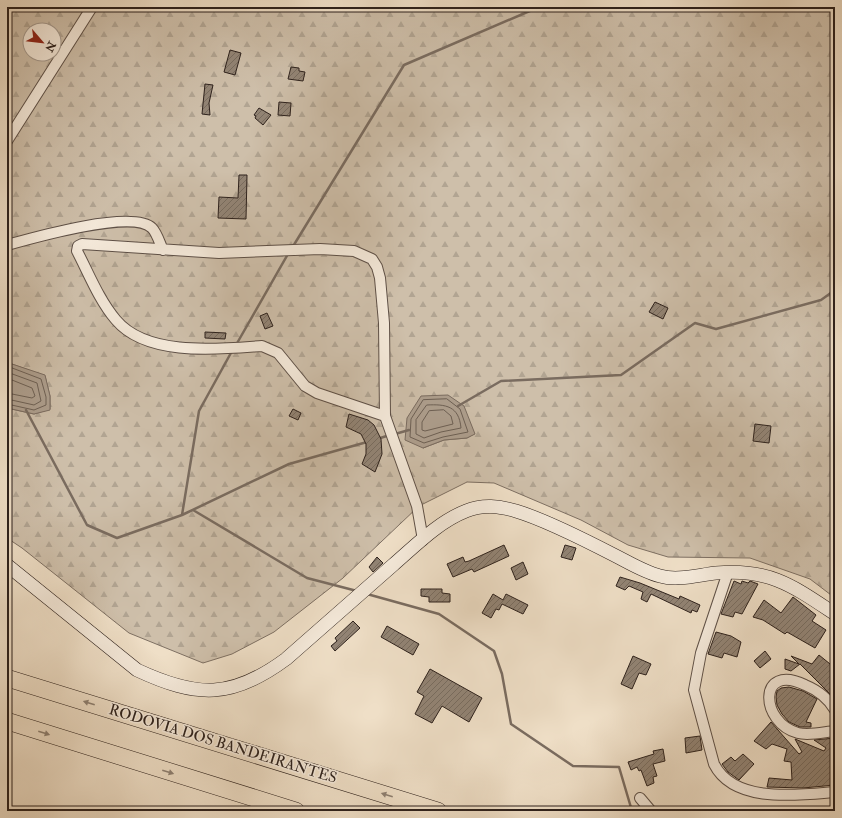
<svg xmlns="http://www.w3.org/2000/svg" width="842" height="818" font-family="'IM FELL Double Pica',serif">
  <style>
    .forest { fill: url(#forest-firs); stroke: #7e7063; fill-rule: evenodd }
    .water { fill: #ad9e8d; stroke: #7a6c60 }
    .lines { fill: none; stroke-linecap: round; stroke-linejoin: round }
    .shore { stroke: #6d6054; stroke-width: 1 }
    .stream { stroke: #7a6c60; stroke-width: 2.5 }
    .building { fill: url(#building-hatch); stroke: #2d211c }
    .street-casing { stroke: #5e5047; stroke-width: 12 }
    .secondary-casing { stroke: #2d211c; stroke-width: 14 }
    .highway-casing { stroke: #2d211c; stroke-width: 18 }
    .street { stroke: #f5eadb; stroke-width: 10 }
    .secondary { stroke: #f5eadb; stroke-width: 13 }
    .highway { stroke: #efdfc7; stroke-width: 17 }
    .oneway { fill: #8e8072 }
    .labels { text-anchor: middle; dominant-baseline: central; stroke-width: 3; stroke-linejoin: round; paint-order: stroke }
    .street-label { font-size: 15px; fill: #2d211c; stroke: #f5eadb }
  </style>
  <defs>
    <pattern id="forest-firs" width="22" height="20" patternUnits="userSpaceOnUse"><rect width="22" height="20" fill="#cebfaa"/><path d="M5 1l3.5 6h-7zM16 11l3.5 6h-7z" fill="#b1a492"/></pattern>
    <pattern id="building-hatch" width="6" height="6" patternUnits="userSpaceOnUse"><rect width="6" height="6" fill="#928475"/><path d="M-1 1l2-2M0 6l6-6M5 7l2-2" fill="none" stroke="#786c5f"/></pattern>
  </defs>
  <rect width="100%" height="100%" fill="#efdfc7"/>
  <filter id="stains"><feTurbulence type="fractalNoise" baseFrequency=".005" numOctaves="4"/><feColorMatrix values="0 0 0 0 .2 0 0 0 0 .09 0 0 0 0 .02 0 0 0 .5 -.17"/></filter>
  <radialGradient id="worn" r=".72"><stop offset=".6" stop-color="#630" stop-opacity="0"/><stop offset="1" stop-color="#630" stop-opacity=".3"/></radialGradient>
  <path class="forest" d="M7,7H835V598L810,579L750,558L668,557L628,545L581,520L494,483L467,482L419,506L343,578L274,632L232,654L203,663L129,633L22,548L7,538V408L34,414L50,409V396L45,376L9,363L7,358ZM30,30H54V54H30ZM470,423L474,434L467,438L444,440L423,448Z"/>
  <path class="water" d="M7,358L9,363L45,375L50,396V410L34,414L7,408Z
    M448,395L464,406L475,434L467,438L444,440L423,448L405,440L407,418L421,396Z"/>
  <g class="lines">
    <path class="shore" d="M7,366L41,379L46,397V405L34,410L7,404
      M7,372L37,383L41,401L34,405L7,399
      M7,378L32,388L35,396L32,398L7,393
      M447,399L460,409L468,432L443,437L424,443L410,437L411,419L423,400Z
      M427,405C446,404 459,406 461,428L441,432L424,438L416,434V420Z
      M444,410L451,416L453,424L425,431L422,430V422L429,411Z"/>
    <path class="stream" d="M7,18L13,7
      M292,248L404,65L539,7
      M236,345L288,254
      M458,406L501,381L621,375L695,323L716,329L821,300L835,290
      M26,410L87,525L117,538L182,515L289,464L367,442
      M395,434L409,430
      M377,439L390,435
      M193,510L307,578L357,591
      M182,515L199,411L232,351
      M367,594L439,614L494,651L502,674L511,724L573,766L619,767L632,811"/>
  </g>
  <path class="building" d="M230,50L241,53L235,75L224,72Z
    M291,67L299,68V71L305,72L303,81L288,79Z
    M205,84L213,85L209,103L210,115L202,114Z
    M279,102L291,103L290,116L278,115Z
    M259,108L271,115L263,125L255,118L256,116L254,115Z
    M239,175H247L246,219L218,218L219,197L238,198Z
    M655,302L668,308L663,319L649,312Z
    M267,313L273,326L265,329L260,316Z
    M205,332L226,333L225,339L205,338Z
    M293,409L301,413L298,420L289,416Z
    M349,414L368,420L374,425L381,439L382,454L375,472L362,464L366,454V444L361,434L346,427Z
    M755,424L771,426L769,443L753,441Z
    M504,545L509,556L474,572L472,569L453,577L447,564L463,557L465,562L469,561Z
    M565,545L576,548L572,560L561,557Z
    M377,557L383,563L373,572L369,567Z
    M523,562L528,574L516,580L511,568Z
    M620,577L640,583L679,599L680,596L700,605L697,612L692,610L691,613L651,594L647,602L641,599L643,592L629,586L625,590L616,586Z
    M734,581L741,584L742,581L748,583L750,581L758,584L742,614L735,612L733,617L721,614Z
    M421,589H442V593L450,594V602H429V597L421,596Z
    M493,594L503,600L506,594L528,605L523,614L502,604L499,610L496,609L491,618L482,613Z
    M793,597L816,615L812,621L826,630L815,648L787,632L785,634L763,620L753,617L764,600L781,613Z
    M353,621L360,628L335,651L331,646L337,641L335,638Z
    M387,626L419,644L413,655L381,637Z
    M716,632L731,636L741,642L737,657L724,653L722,658L708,654Z
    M765,651L771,659L760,668L754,661Z
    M819,655L835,668V699L800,664L791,671L785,669V659L799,664L791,656L812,664Z
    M633,656L651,664L646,675L639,673L632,689L621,684Z
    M430,669L482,698L469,722L442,706L432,723L415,714L424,696L417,692Z
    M789,687L803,691L817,699L806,722L811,723V727H800L789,722L782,714L777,705L776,697L777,691L781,688Z
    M771,722L799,754L802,752L795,739L824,751L826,748L814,740L835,738V785L803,788L767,787L769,778L792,780L791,762L784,761L787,749L772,744L766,749L754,741Z
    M700,736L702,750L686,753L685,738Z
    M663,749L665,761L653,764L657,776L653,777L654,783L647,786L641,770L639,771L637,767L631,770L628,762L654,754L653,751Z
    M743,754L754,764L739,780L728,772L722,764L731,757L735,761Z"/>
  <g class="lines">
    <defs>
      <path id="street" d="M7,141L92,7
        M7,245C32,238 133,209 152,228C157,233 160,244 163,250
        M385,416L317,393L305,386L278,353L262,346C219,349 147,357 116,320C99,300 89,274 77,251L78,246L82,244L219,253L320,249L354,251L372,259L377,267L380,278L384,323L385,416L417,506L423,540
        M728,572L701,653L694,690L714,764C734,804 798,795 835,792
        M835,710C828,698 817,690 805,685C757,662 760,723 798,733C809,736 824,732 835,731
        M640,798L651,811"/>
      <path id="secondary" d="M7,565L137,670C197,698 232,699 286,659C321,628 357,597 393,565C415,546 438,522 466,511C483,504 499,506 516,511C546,520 585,540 614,555C628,562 644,572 660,576C677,581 698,575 716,573C769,568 793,586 835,614"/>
      <path id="highway" d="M7,678L438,811
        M7,721L296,811"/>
    </defs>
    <use href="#street" class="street-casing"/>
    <use href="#secondary" class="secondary-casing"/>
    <use href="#highway" class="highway-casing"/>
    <use href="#street" class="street"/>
    <use href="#secondary" class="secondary"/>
    <use href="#highway" class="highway"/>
  </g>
  <defs><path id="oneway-solid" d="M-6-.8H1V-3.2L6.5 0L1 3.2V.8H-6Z"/></defs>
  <g class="oneway">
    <use href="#oneway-solid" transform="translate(89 703) rotate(-163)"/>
    <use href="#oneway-solid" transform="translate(44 733) rotate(17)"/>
    <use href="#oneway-solid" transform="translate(168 772) rotate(17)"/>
    <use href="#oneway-solid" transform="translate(387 795) rotate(-163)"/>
  </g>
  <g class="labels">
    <g class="street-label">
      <text transform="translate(223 744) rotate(17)">RODOVIA DOS BANDEIRANTES</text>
    </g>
  </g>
  <rect width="842" height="818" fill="none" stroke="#efdfc7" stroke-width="24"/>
  <rect x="8" y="8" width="826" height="802" fill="none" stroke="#2d211c" stroke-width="2"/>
  <rect x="12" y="12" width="818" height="794" fill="none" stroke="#2d211c"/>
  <g transform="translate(42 42) rotate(118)"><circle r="19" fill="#f5eadb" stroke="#a59a8f"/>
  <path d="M0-3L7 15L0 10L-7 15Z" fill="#8f2418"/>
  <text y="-6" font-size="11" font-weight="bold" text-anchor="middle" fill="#2d211c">N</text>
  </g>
  <rect width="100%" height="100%" filter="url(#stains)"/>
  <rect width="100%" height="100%" fill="url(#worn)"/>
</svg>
